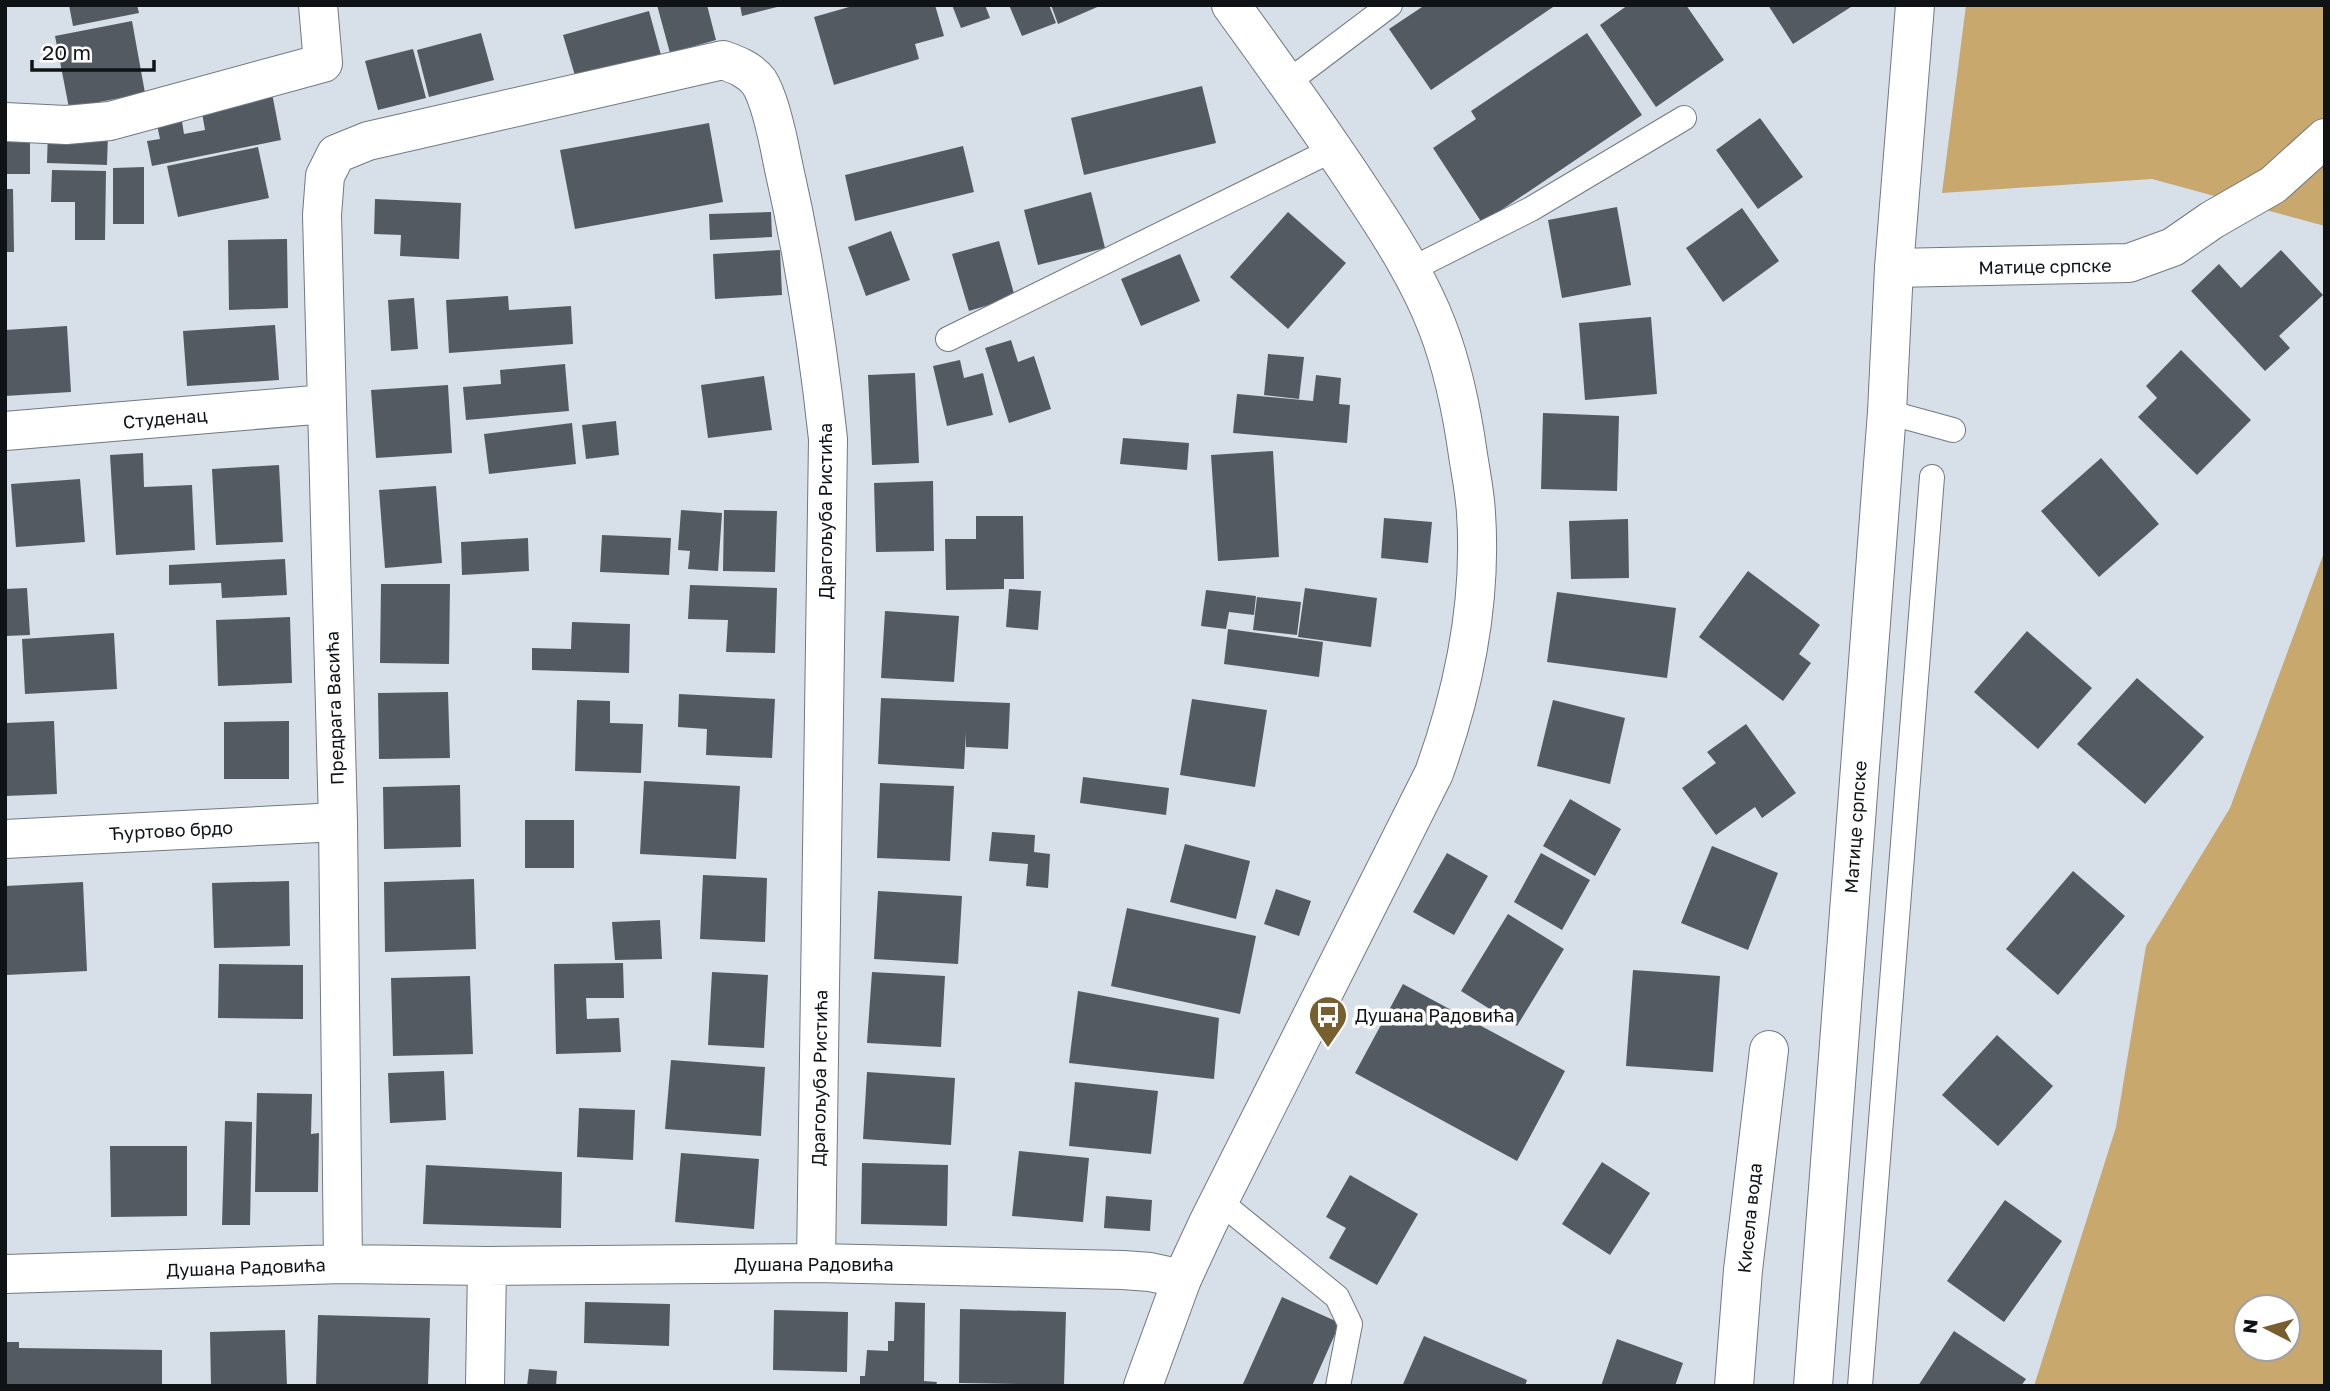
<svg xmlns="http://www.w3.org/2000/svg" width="2330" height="1391" font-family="'Golos Text',sans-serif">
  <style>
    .forest { fill: #c8a86d; fill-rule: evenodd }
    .building { fill: #535a62 }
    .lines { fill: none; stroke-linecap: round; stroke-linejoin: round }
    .service-casing { stroke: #717981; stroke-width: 26 }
    .minor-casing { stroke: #717981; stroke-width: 40 }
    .secondary-casing { stroke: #717981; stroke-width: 40 }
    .service { stroke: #fff; stroke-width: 24 }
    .minor { stroke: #fff; stroke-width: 38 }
    .secondary { stroke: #fff; stroke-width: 38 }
    .labels { text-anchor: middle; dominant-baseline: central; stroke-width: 7; stroke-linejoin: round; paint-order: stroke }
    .street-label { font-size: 18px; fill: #101316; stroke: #fff }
    .poi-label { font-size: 18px; fill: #101316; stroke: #fff; text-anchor: start }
  </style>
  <rect width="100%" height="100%" fill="#d7e0e9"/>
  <path class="forest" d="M1966,5H2325V226L2152,179L1942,193Z
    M2325,550V1386H2034L2116,1127L2146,946L2230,808ZM2246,1307H2288V1349H2246Z"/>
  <path class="building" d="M69,5H137L139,13L73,26Z
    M657,5H707L716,40L670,53Z
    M740,5H781V6L742,16Z
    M856,5H935L944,36L915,44L919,59L834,85L814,17Z
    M952,5H985L990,18L961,28Z
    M1009,5H1049L1056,23L1022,36Z
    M1051,5H1102L1058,24Z
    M1425,5H1556L1431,90L1389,29Z
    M1628,5H1686L1724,60L1656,107L1600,25Z
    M1768,5H1854L1793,44Z
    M649,11L661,55L576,79L563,35Z
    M132,21L145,93L69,108L55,36Z
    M481,33L494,80L429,97L417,50Z
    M1587,33L1642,115L1482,223L1433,148L1476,119L1471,111Z
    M413,49L426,98L378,110L365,61Z
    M1202,86L1216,143L1084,175L1071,118Z
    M272,93L281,140L152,166L147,141L160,139L156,120L181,115L184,134L205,130L201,107Z
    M1760,118L1803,177L1758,209L1716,150Z
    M709,123L723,202L575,229L560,150Z
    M48,130L108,133L107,165L47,163Z
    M5,131H30V174H5Z
    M963,146L974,192L855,221L845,175Z
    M258,147L269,198L178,217L167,166Z
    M144,167V224H113V168Z
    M52,170L106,171L105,240H75V202H51Z
    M5,189H13L14,252H5Z
    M1091,192L1105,248L1038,265L1024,210Z
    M375,199L461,203L459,259L400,256L401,235L374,234Z
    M1617,207L1631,285L1562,298L1548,220Z
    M1742,208L1779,261L1723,302L1686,248Z
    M771,212L772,237L710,240L709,214Z
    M1288,212L1346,263L1288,329L1230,277Z
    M891,231L910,280L866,296L848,247Z
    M287,239L288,308L229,310L228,240Z
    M999,241L1015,297L969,311L952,254Z
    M780,250L782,295L715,299L713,254Z
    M2281,250L2323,295L2279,336L2290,348L2265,371L2191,291L2219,264L2241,288Z
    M1180,254L1200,301L1141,326L1121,279Z
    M508,296L509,310L571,306L573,344L449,353L446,300Z
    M414,298L418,349L391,351L388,300Z
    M1651,317L1657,394L1585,400L1579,323Z
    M275,325L279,380L187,386L183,331Z
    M67,326L71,392L5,396V330Z
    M1011,340L1018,362L1034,356L1051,409L1009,423L985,348Z
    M2181,350L2251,420L2197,475L2138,417L2157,398L2146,386Z
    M1268,354L1304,357L1299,399L1264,395Z
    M960,360L964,378L983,373L993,415L947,426L933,366Z
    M565,364L569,411L466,420L463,387L501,384L500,370Z
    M915,373L919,463L872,465L868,375Z
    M1316,375L1341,378L1339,404L1350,405L1347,443L1233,433L1237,394L1313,401Z
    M764,376L772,430L708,438L701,385Z
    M448,385L452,453L376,458L371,390Z
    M1543,413L1619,416L1617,491L1541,489Z
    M616,421L619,455L586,459L582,425Z
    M572,423L576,464L489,474L484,434Z
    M1123,438L1189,443L1187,470L1120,464Z
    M1273,451L1279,557L1218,561L1211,455Z
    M143,453L144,487L192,485L195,550L116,555L110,455Z
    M2101,458L2159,524L2099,577L2041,511Z
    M279,465L283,542L216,545L212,469Z
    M80,479L85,542L16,547L11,484Z
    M933,481L934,551L876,552L874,483Z
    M436,486L442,563L385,568L379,490Z
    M681,510L722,513L718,571L688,569L690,551L678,550Z
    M724,510L777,511L775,572L723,571Z
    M976,516H1023L1024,579H1004V589L946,590L945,539H976Z
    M1384,518L1432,522L1428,563L1381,558Z
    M1628,519L1629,578L1571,579L1569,521Z
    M602,535L671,538L669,575L600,572Z
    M528,538L529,571L462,575L461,542Z
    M285,559L287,595L222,598L221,583L169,585V565Z
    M1748,571L1820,625L1799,654L1811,663L1783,701L1699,637Z
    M381,584H450L449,664L380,663Z
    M690,585L777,588L775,653L726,652L728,620L688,619Z
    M27,588L30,635L5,636V589Z
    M1305,588L1377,598L1371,647L1298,637Z
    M1009,589L1041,591L1038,630L1006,627Z
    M1206,590L1256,596L1254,615L1229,612L1226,629L1201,626Z
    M1557,592L1676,608L1667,678L1547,662Z
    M1257,597L1301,602L1297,635L1253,630Z
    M885,611L959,616L954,682L881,678Z
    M290,617L292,683L218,686L216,620Z
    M572,622L630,624L629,673L532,670V648L571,649Z
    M1228,629L1323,642L1319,677L1224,664Z
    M2027,631L2092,688L2038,749L1974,692Z
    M114,633L117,689L25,694L22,639Z
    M2137,678L2204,737L2145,804L2077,744Z
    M448,692L450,758L379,759L378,693Z
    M679,694L775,699L772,758L706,755L707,729L678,727Z
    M881,698L1010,703L1008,749L966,747V733L964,769L878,764Z
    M1192,699L1267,710L1255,787L1180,775Z
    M577,700L610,701V723L643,724L641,773L575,771Z
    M1553,700L1625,718L1610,784L1537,766Z
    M54,721L57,794L5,796V723Z
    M289,721V779H224V722Z
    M1746,724L1796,793L1762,818L1755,807L1716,835L1682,788L1716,763L1707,752Z
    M1083,777L1169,788L1166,815L1080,803Z
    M644,781L740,786L736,859L640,854Z
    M880,783L954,786L950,861L877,858Z
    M460,785L461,847L384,849L383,787Z
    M1570,799L1621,829L1595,876L1543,846Z
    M525,820H574V868H525Z
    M992,832L1035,835L1034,852L1050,854L1048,888L1026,886L1028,864L989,861Z
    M1185,844L1250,861L1236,919L1170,902Z
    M1712,846L1778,873L1748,950L1681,923Z
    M1447,853L1488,876L1454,935L1413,912Z
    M1541,853L1590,880L1562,930L1514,902Z
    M2073,871L2125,916L2058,995L2006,949Z
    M703,875L767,878L765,942L700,939Z
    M474,879L476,949L385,952L384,882Z
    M289,881L290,946L214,948L212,883Z
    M83,882L87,971L6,975L5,886Z
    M1276,889L1311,901L1299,936L1264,924Z
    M878,891L962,896L958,964L874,959Z
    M1127,908L1256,936L1240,1014L1111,986Z
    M1508,914L1564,949L1517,1026L1461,991Z
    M660,920L662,959L615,960L612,922Z
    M623,963L624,998H586L587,1019L619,1018L621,1052L556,1054L554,964Z
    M219,964L303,965V1019L218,1018Z
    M1633,970L1720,976L1713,1072L1626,1066Z
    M712,972L768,975L764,1048L708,1045Z
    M872,972L945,976L941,1047L867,1043Z
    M470,976L473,1054L393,1056L391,978Z
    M1403,984L1565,1071L1517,1161L1355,1073Z
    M1078,991L1219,1018L1214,1079L1069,1063Z
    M1997,1035L2053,1086L1998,1146L1942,1095Z
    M671,1060L765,1067L761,1136L665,1129Z
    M444,1071L446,1120L390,1123L388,1073Z
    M867,1072L955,1078L951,1145L863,1139Z
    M1075,1082L1158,1091L1151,1154L1069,1146Z
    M257,1093L312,1094L311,1134L319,1133L318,1192H255Z
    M579,1108L635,1110L633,1160L577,1157Z
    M225,1121L252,1122L250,1225H222Z
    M110,1146H187V1216L111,1217Z
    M1019,1151L1089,1158L1083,1222L1012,1216Z
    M681,1153L759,1159L754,1229L675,1222Z
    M1602,1162L1650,1193L1610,1255L1562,1224Z
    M862,1163L948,1165L947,1226L861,1224Z
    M426,1165L562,1172L561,1228L423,1224Z
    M1350,1175L1418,1214L1377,1285L1329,1258L1346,1228L1326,1217Z
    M1106,1196L1152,1200L1150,1231L1104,1228Z
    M2005,1200L2062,1241L2004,1322L1947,1281Z
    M1282,1297L1340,1323L1312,1386H1242Z
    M585,1302L670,1304L669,1346L584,1343Z
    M895,1302L925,1303L924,1381L937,1382L936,1386H860V1376H865L867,1350L888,1351V1341H894Z
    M960,1309L1066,1312L1064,1385L959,1383Z
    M774,1310L848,1312L847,1372L773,1370Z
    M318,1315L430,1318L428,1386H316Z
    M285,1330L287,1386H211L210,1332Z
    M1954,1331L2026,1379L2021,1386H1918Z
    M1424,1336L1527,1380L1525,1386H1408L1403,1384Z
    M1617,1339L1683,1363L1675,1386H1601Z
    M5,1342H19V1348L162,1350V1386H5Z
    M529,1369L557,1371L556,1386H527Z"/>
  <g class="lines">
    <defs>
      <path id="service" d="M1288,82L1390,5
        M1410,270L1531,209L1684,118
        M948,339L1334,149
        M1887,412L1953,430
        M1219,1201L1337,1297L1350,1324L1338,1386
        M1860,1386L1932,477"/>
      <path id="minor" d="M5,122L66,125L110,121L323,63L318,5
        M1894,268L2129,263L2173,247L2212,220L2273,185L2325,138
        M5,431L326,404
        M5,839L338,822
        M343,1264L338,822L322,215L325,176L336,154L368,141L723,60C737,65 750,70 759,82C770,99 779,143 783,164C804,256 818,346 828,439L816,1263
        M5,1274L343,1264L487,1266L816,1263L1123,1270L1150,1272L1182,1279
        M485,1386L487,1266
        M1734,1386L1743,1270L1769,1050"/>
      <path id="secondary" d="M1143,1386L1182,1279L1208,1223L1434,773C1464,690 1482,602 1476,513C1475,494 1471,474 1468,455C1462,412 1453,367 1437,326C1419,279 1390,234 1362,192C1320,128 1276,67 1231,5
        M1813,1386L1887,412L1894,268L1915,5"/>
    </defs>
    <use href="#service" class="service-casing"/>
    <use href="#minor" class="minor-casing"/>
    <use href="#secondary" class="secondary-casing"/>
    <use href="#service" class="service"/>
    <use href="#minor" class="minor"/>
    <use href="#secondary" class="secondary"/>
  </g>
  <defs>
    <symbol id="bus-pin" viewBox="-11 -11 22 30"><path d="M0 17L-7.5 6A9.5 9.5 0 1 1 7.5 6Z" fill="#775f30" stroke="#fff"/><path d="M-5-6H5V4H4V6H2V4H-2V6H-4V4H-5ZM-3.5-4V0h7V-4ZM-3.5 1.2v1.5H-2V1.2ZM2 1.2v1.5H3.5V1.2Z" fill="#fff"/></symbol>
  </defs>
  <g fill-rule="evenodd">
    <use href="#bus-pin" x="1306" y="993" width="44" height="60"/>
  </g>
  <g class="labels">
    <g class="street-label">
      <text transform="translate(2045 266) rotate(-1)">Матице српске</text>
      <text transform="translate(165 418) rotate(-5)">Студенац</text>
      <text transform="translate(825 511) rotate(-90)">Драгољуба Ристића</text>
      <text transform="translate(334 708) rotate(-92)">Предрага Васића</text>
      <text transform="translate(1855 827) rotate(-86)">Матице српске</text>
      <text transform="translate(171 830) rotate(-3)">Ћуртово брдо</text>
      <text transform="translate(819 1078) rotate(-89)">Драгољуба Ристића</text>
      <text transform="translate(1749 1218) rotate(-84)">Кисела вода</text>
      <text x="814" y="1264">Душана Радовића</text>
      <text transform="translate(246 1267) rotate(-2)">Душана Радовића</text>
    </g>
    <g class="poi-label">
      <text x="1355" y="1015">Душана Радовића</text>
    </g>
  </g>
  <rect width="2330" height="1391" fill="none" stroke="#101316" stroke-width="14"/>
  <g transform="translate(2267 1328) rotate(276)"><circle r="33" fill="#ffffff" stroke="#9fa1a2" stroke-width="2"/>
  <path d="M0-5L12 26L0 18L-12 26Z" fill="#775f30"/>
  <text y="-10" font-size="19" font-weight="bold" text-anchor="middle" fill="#101316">N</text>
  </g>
  <path d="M32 60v10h122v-10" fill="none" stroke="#101316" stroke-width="3.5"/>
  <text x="42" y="60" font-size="21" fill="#101316" stroke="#ffffff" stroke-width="5" paint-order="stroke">20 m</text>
</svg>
